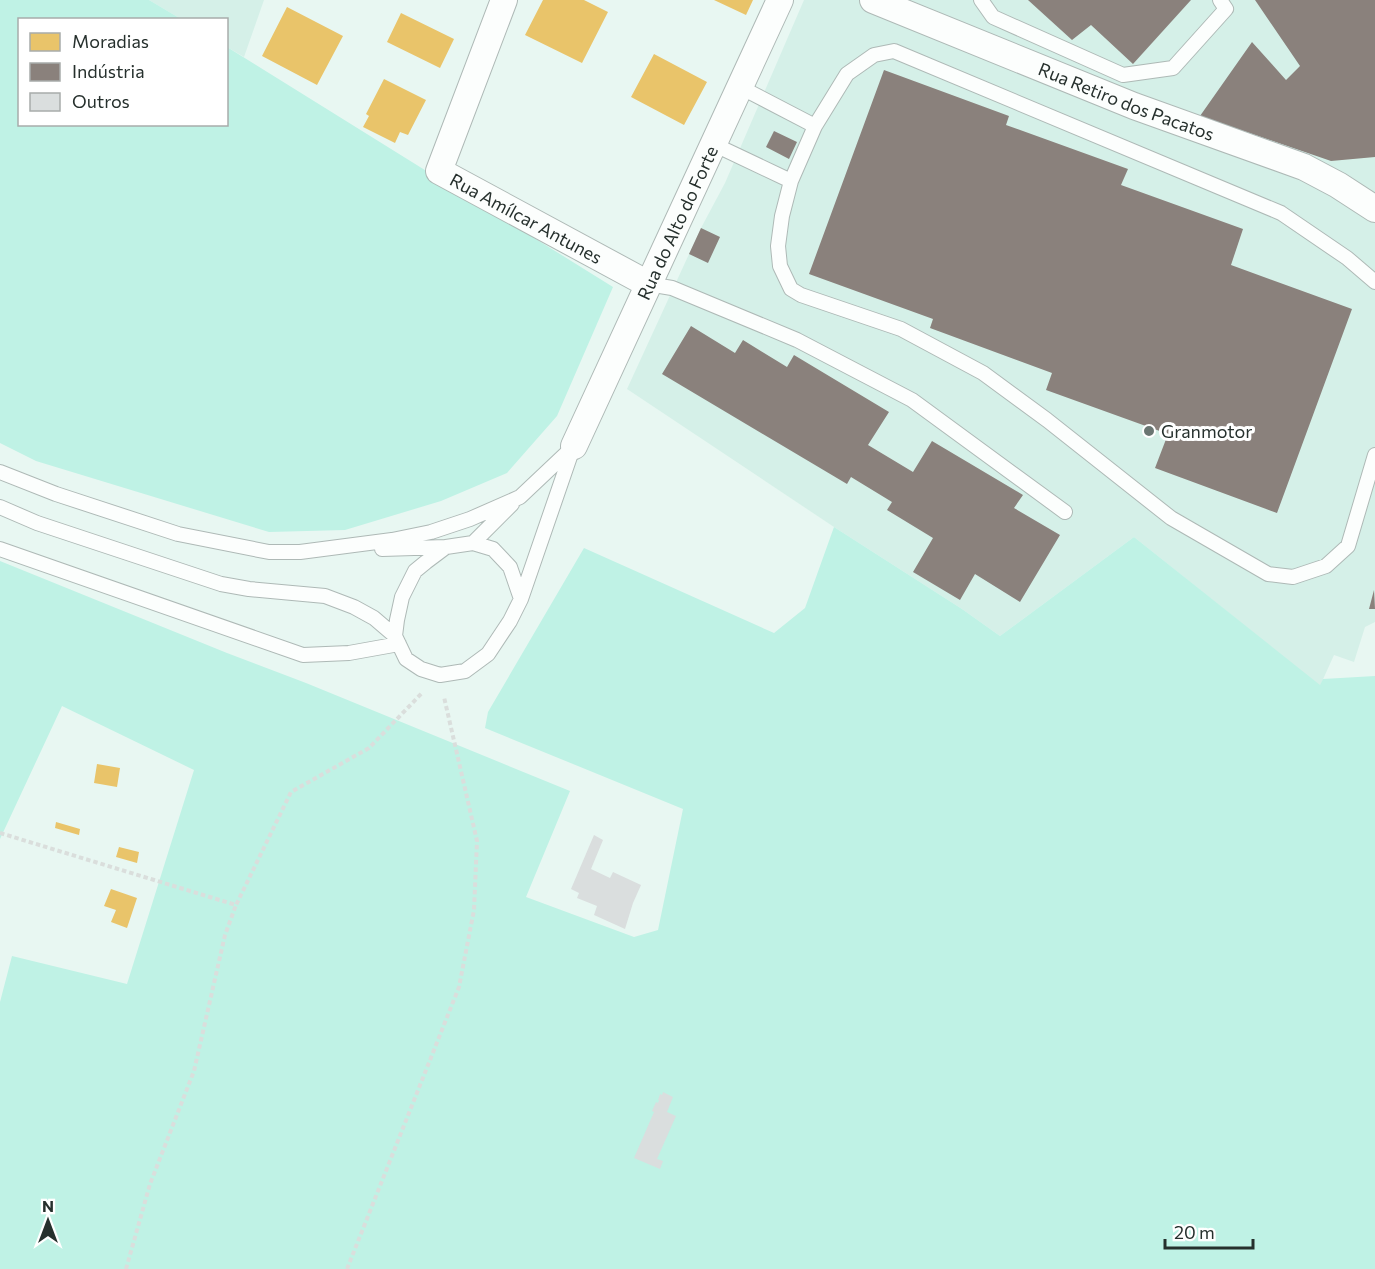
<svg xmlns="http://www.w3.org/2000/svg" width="1375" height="1269" font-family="Commissioner,sans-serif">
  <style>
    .built { fill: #d5f0e8 }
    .green { fill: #bff2e5 }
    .homes { fill: #e9c46a }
    .industry { fill: #8a817c }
    .building { fill: #dadede }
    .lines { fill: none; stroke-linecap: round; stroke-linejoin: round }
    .service-casing { stroke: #aeb9b6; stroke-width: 16 }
    .minor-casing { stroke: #aeb9b6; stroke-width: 28 }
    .path { stroke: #dadedc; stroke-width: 4; stroke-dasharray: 4.5 3; stroke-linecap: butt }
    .service { stroke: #fcfefd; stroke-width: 14 }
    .minor { stroke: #fcfefd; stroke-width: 26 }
    .poi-dot { fill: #6a7672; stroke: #fff; stroke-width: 2 }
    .labels { text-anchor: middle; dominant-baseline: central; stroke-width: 6; stroke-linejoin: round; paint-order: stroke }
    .street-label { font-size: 18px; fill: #26302d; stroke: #fff }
    .poi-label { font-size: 18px; fill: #26302d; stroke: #fff; text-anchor: start }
  </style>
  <rect width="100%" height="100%" fill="#e8f7f2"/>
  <path class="built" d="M149,0H264L244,57L227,47L226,20L181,19Z
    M804,0H1375V622L1365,627L1354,662L1334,655L1320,686L1134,537L1000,636L962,609L834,527L627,389L701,228L725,183Z"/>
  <path class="green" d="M0,0H149L181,19L20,20V124H226L227,47L613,287L557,416L507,473L441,501L345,530L269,532L36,461L0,443Z
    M834,527L962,609L1000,636L1134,537L1320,685L1323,679L1375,676V1269H0V1002L12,956L127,984L194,770L62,706L0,839V561L227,653L306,683L570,791L526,897L634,937L658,930L683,809L485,728L488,712L584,548L774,633L805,608Z"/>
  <path class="homes" d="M543,0H584L608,12L582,63L525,35Z
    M714,0H753L746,15Z
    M287,7L343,36L317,85L262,56Z
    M401,13L454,39L440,68L387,42Z
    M654,54L707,82L684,125L631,97Z
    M384,79L426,100L408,135L400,132L395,143L363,127L369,116L366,114Z
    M97,764L120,768L117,787L94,783Z
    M56,822L80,829L79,835L55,828Z
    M119,847L139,852L137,863L116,857Z
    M111,889L137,898L127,928L111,922L116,910L104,906Z"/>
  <path class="industry" d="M1028,0H1191L1133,64L1091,25L1072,40Z
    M1255,0H1375V157L1331,161L1200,116L1252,42L1286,80L1300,66Z
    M884,70L1009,116L1006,125L1128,169L1121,185L1243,229L1231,265L1352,309L1277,513L1155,468L1168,434L1046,390L1052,373L930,328L933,319L809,274Z
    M774,131L797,142L789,159L766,147Z
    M701,228L720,237L708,263L689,254Z
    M691,326L735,353L743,340L787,367L794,355L889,412L868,445L913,472L932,441L1023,495L1014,508L1060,535L1020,602L975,574L960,600L913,572L933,538L887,510L892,502L851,477L847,484L662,374Z
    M1374,590L1375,609H1369Z"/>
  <path class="building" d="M594,835L603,840L591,869L610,878L613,872L641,885L633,903L625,929L594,915L597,906L577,898L579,893L571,889Z
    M663,1092L673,1097L667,1112L676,1116L657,1159L663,1161L660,1169L634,1158L654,1112L652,1111L656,1102L658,1103L659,1100H658L660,1094L662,1095Z"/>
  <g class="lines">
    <defs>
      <path id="service" d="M981,0L993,17L1123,75L1173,68L1226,9L1220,0
        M740,87L815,126
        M713,144L791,181
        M1375,282L1347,258L1281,213L894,51L874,55L847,74L815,126L791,181L782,216L778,246L780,266L791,289L801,295L901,329L983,373L1047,420L1171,518L1268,574L1293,577L1326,566L1348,546L1375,455
        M648,284L672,288L797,340L912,400L1065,512
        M0,472L56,494L178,534L269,552H300L392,540L431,532L470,519L520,497L574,446
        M0,507L37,523L221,584L249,589L325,596L354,607L374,618L395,636
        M473,543L512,504
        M0,549L303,655L349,653L399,644
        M382,549L446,547
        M521,599L510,567L493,549L473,543L446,547L426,562L415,571L402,597L397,620L395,636L406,659L421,669L440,675L465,671L488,654L510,621L521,599L573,448"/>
      <g id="minor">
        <path id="s1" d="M504,0L439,171L648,284"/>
        <path id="s2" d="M873,0L1134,106L1304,167L1338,185L1375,209"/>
        <path id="s3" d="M574,446L780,0"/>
      </g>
    </defs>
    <use href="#service" class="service-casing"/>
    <use href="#minor" class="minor-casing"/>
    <path class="path" d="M0,833L236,905L291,792L369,748L422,693
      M126,1269L150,1184L194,1071L225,935L236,905
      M347,1269L459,987L474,910L477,841L444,697"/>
    <use href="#service" class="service"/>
    <use href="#minor" class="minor"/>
  </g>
  <circle class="poi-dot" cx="1149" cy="431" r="6"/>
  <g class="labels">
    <g class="street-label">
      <text stroke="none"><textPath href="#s2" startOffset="273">Rua Retiro dos Pacatos</textPath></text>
      <text stroke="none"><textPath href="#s1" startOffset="282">Rua Amílcar Antunes</textPath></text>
      <text stroke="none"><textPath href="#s3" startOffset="246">Rua do Alto do Forte</textPath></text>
    </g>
    <g class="poi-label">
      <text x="1161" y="431">Granmotor</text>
    </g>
  </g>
  <rect x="18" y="18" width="210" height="108" fill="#ffffff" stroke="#a8acab" stroke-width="1.5"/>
  <rect x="30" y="33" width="30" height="18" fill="#e9c46a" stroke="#a8acab" stroke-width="1.5"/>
  <text x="72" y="48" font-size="18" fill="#26302d">Moradias</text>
  <rect x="30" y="63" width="30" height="18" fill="#8a817c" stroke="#a8acab" stroke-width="1.5"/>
  <text x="72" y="78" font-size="18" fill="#26302d">Indústria</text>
  <rect x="30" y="93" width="30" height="18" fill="#dadede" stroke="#a8acab" stroke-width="1.5"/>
  <text x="72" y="108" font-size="18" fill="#26302d">Outros</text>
  <g transform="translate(48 1221)" stroke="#ffffff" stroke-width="4.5" paint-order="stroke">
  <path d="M0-4.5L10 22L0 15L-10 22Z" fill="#26302d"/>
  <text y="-9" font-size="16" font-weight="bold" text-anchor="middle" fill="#26302d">N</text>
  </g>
  <path d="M1165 1239v9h88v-9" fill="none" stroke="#26302d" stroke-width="3"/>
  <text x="1174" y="1239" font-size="18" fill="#26302d" stroke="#ffffff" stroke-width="4.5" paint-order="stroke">20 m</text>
</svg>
